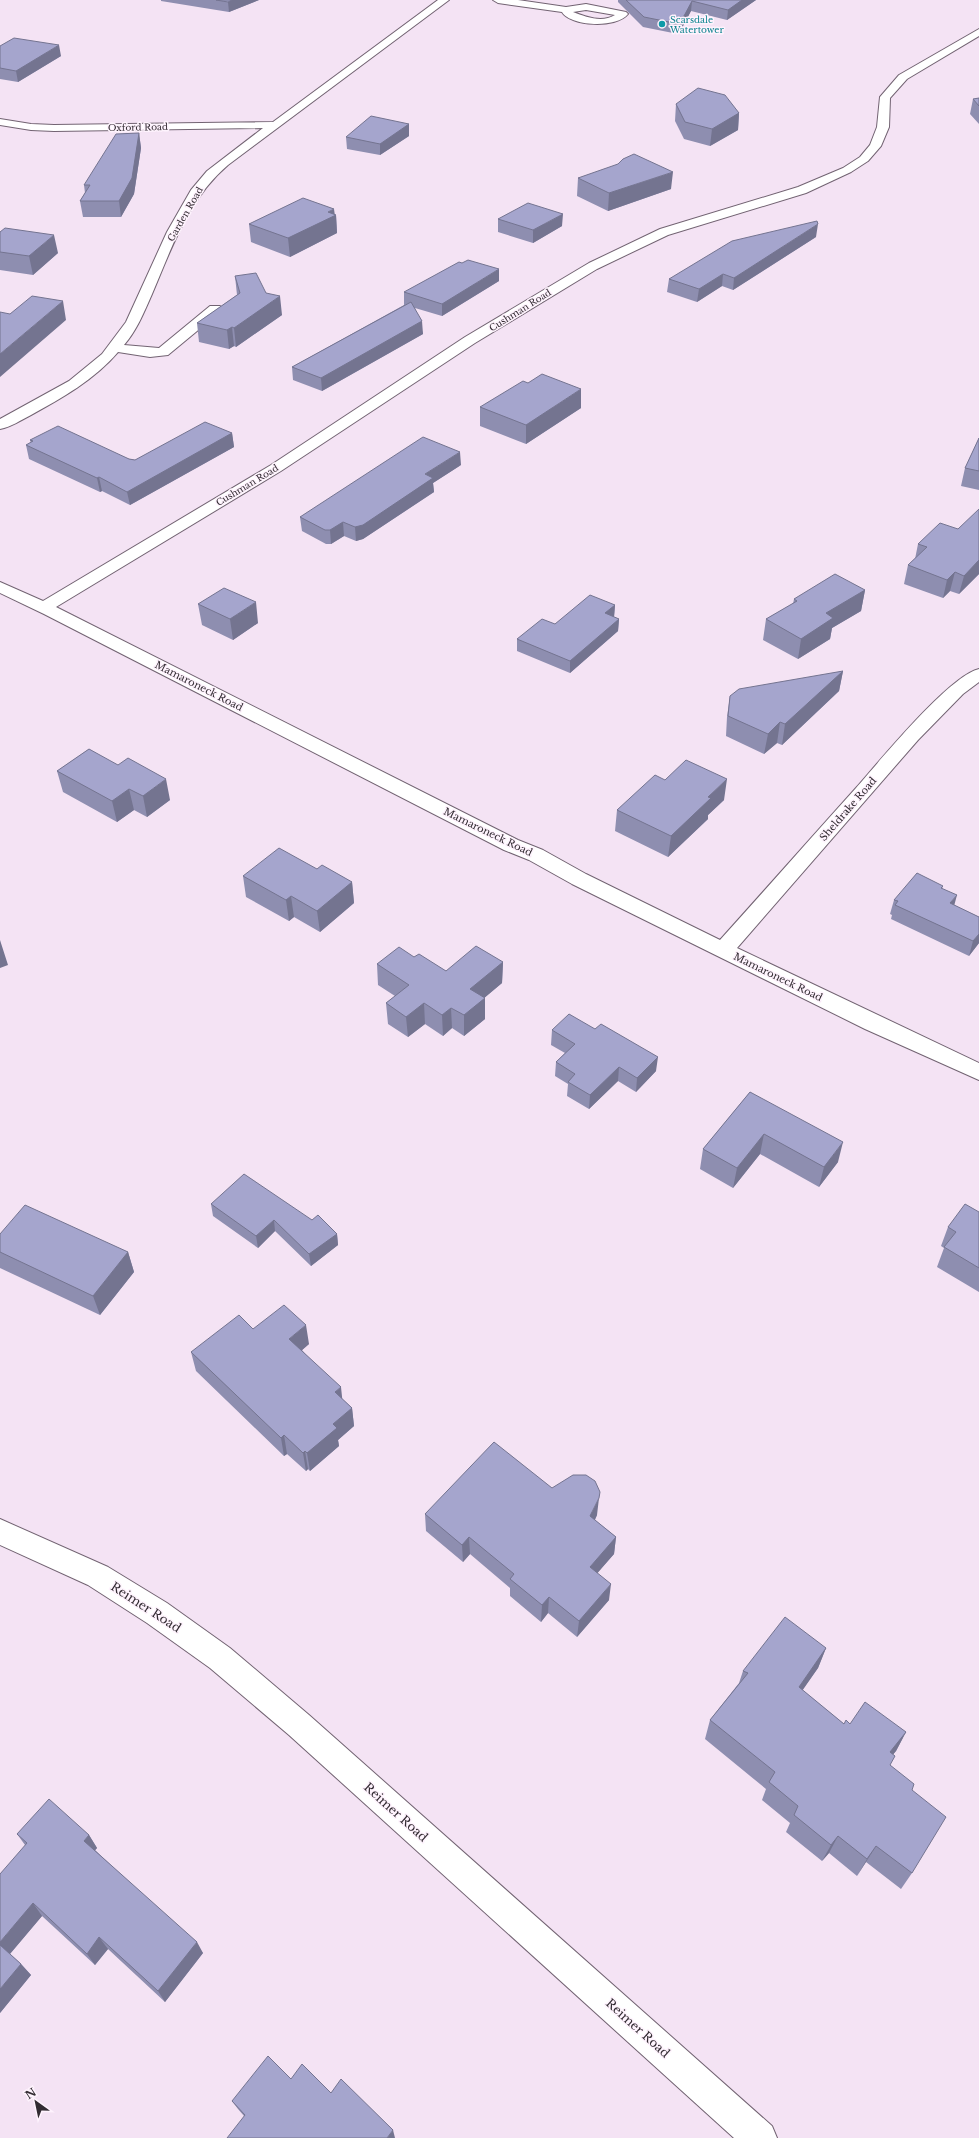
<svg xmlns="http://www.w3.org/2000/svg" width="979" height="2138" font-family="'Libre Baskerville',serif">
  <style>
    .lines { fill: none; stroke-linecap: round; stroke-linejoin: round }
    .minor-casing { stroke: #726372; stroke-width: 2 }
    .minor { fill: #fff; fill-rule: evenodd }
    .wall { fill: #8e8eb0 }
    .shaded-wall { fill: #747490 }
    .building { fill: #a5a5cd; stroke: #747490 }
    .culture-dot { fill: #0f9aa8; stroke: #fef3fd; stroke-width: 1.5 }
    .labels { text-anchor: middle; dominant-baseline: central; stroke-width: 3; stroke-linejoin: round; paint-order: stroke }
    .far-culture-label { font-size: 9px; fill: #0d838f; stroke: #fef3fd; text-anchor: start }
    .far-street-label { font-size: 9px; fill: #322b32; stroke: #fef3fd }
    .street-label { font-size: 10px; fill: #322b32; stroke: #fef3fd }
    .near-street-label { font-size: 12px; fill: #322b32; stroke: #fef3fd }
  </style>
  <rect width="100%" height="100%" fill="#f4e3f4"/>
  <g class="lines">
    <defs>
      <path id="minor" d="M438,0H449L228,165C188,199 172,247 152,294C144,312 137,330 124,345L159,348L210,306H220L222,309L220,312L168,355L150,357L118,352C94,380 62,398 31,415C21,420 11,427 0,429V419L69,381L102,354L126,322L167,232L191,190L207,171L263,128L54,131L31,130L0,125V119L31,124L54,125L273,122Z
        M493,0H518L566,7L586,4L626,12L628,14C616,29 570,26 562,12L498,3ZM586,10L615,15C602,23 586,17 573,12Z
        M979,29V36L907,79L890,98L889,127L881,146L868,161L851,172L806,193L668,235L597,269L475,343L281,471L56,607L518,840L543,850L586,874L720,940C766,889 811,838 856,788C879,762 949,676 979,669V682L963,694L918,740L737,948L979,1063V1080L865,1029L572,884L529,860L504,850L44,614L0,593V582L43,601L271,465L465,337L589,263L660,229L798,187L843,168L860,157L870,145L877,127L880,97L899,75Z
        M0,1519L108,1567L167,1603L230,1648L309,1715L772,2126L777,2138H734L289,1735L210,1668L147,1623L88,1585L0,1545Z"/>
    </defs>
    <use href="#minor" class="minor-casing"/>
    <use href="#minor" class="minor"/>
  </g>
  <path class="wall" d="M161,0H259L229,12L161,1Z
    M618,0H756L727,20L691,11L683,26L673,33L643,27L618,2Z
    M0,46L61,56L18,82L0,79Z
    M979,98V124L970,114L973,99Z
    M676,104L739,113L738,130L710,146L684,139L675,121Z
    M409,124V136L380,155L347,149L346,137Z
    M139,133L141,148L134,194L121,217H83L80,201L85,193L84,185Z
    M578,178L671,189L608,211L577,196Z
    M336,215L337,233L290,257L251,242L249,224Z
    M498,219L562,226L533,243L498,232Z
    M0,232L58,253L33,275L0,270Z
    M816,237L733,290L722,286L697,302L667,292L669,279Z
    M235,276L266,293L282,315L236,347L234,346L229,349L199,342L197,323L237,295Z
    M499,281L442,316L415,308L423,334L322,391L293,380L292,367L404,305V292Z
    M480,407L581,408L526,444L480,426Z
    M232,433L234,447L130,505L102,491L100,492L29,459L26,445L31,443L30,440L135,460Z
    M979,438V490L961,486L965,468Z
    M461,465L433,483L434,492L363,539L356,541L344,536L331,544H326L302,531L300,517Z
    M958,529L979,574L959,594L950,591L943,598L904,584L908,565L915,559L918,544Z
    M865,590L861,611L832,628L830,639L798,659L763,640L766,619L793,604L794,599Z
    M198,604L258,623L233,640L202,625Z
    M615,605L614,617L619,619L618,631L570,673L517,651V639L555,624Z
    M843,671L839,691L782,745L777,743L764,754L726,736L727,717L730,696Z
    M89,749L170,800L147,817L134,810L117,822L63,792L57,771Z
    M665,780L724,800L708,815V819L668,857L615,831L617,810Z
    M317,869L352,882L354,903L320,932L294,917L289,921L246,897L243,876Z
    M943,886L942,889L954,905L979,917V943L969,956L891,919L892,915L890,914L894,900Z
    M414,957L446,971L503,962L502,983L484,998L485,1019L464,1036L452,1028L443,1036L425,1024L408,1037L388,1024L386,1003L395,996L378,985L377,964Z
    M552,1030L656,1071L636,1092L618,1081L589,1109L567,1096L568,1084L555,1076L556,1062L565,1053L551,1045Z
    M750,1092L838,1162L819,1187L760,1154L733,1188L700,1169L703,1149Z
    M211,1204L312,1220L337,1234L338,1245L311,1266L275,1231L258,1248L213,1216Z
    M979,1212V1292L937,1267L944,1248L941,1246L948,1227Z
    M0,1234L128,1252L134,1272L100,1315L0,1268Z
    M253,1329L309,1344L302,1350L342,1399L352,1408L354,1426L338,1440L339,1446L310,1471L308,1469L306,1471L287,1454L284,1456L196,1371L191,1352Z
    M552,1488L597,1515L595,1520L616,1537L614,1554L597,1573L609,1600L577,1637L548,1613L541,1622L510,1596V1588L470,1554L463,1562L426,1531L425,1514Z
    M826,1648L818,1668L802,1690L844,1724H850L906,1732L896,1751L893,1754L890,1765L912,1790V1873L901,1889L866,1862L857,1876L829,1853L822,1861L786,1832L790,1823L762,1800L766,1789L705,1739L710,1720L739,1683L743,1671Z
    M17,1834L89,1835L97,1848L95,1850L203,1953L165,2002L108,1949L95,1965L42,1916L10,1954L21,1964L31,1975L0,2013L25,1845Z
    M291,2079L331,2093L244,2116L238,2109L232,2101Z"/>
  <path class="shaded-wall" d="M232,0H259L229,12L228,2Z
    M742,0H756L727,20L728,10Z
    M692,1L691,11L683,26L673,33L674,23Z
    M59,45L61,56L18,82L16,71Z
    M739,113L738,130L710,146L712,129Z
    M409,124V136L380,155V144Z
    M139,133L141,148L134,194L121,217L119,201Z
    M673,172L671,189L608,211L609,193Z
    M334,209L335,216L336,215L337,233L290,257L288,238L328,212Z
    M563,214L562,226L533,243V230Z
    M818,224L816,237L733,290L734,278Z
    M54,235L58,253L33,275L29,256Z
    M499,269V281L442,316V304Z
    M723,274L722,286L697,302L699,289Z
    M280,296L282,315L236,347L234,328Z
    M63,301L66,320L0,377V354Z
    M422,321L423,334L322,391L321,378Z
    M232,327L234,346L229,349L227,330Z
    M581,389V408L526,444V425Z
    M232,433L234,447L130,505L127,492Z
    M460,452L461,465L433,483L434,492L363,539L356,541L355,527L425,474Z
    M99,477L102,491L100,492L97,478Z
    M343,522L344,536L331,544L330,530Z
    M979,558V574L959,594L964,576Z
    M955,572L950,591L943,598L947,580Z
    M865,590L861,611L832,628L830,639L798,659L801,639L826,613Z
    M256,602L258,623L233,640L230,619Z
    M615,605L614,617L605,613Z
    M619,619L618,631L570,673V661Z
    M843,671L839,691L782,745L785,724Z
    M780,722L777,743L764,754L768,734Z
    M166,779L170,800L147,817L143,796Z
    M727,779L724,800L708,815V819L668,857L671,836L708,797Z
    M129,789L134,810L117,822L112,801Z
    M352,882L354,903L320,932L317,911Z
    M957,895L953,910L950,903Z
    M291,896L294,917L289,921L286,900Z
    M979,934V943L969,956L973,941Z
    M0,940L8,965L0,968Z
    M503,962L502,983L470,1010V989Z
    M485,998V1019L464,1036V1015Z
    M424,1003L425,1024L408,1037L406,1017Z
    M451,1008L452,1028L443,1036L442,1015Z
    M658,1057L656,1071L636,1092L637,1078Z
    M619,1067L618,1081L589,1109L590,1095Z
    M764,1134L760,1154L733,1188L737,1168Z
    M843,1142L838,1162L819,1187L824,1167Z
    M274,1220L275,1231L258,1248L256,1236Z
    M337,1234L338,1245L311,1266L309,1254Z
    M128,1252L134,1272L100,1315L93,1296Z
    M306,1325L309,1344L293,1358L289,1339Z
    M341,1387L343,1406L335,1392Z
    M352,1408L354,1426L338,1440L339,1446L310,1471L307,1453L333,1424Z
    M284,1435L287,1454L284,1456L281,1438Z
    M305,1451L308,1469L306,1471L303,1453Z
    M599,1498L597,1515L588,1533L590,1516Z
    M469,1537L470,1554L463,1562L462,1545Z
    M616,1537L614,1554L588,1584L590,1567Z
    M611,1584L609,1600L577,1637L579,1621Z
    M549,1597L548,1613L541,1622L542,1605Z
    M826,1648L818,1668L791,1707L799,1687Z
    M906,1732L896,1751L880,1771L890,1752Z
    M89,1835L97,1848L92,1854L84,1841Z
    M838,1836L829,1853L822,1861L831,1845Z
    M876,1846L866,1862L857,1876L867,1859Z
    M33,1903L42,1916L9,1955L0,1945V1942Z
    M99,1937L108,1949L95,1965L87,1954Z
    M197,1942L203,1953L165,2002L158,1991Z
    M21,1964L31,1975L0,2013V1989Z
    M393,2130L395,2138H387Z"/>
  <path class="building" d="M216,0H232L228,2Z
    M626,0H742L728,10L692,1L684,16L674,23L644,17Z
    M14,38L59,45L16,71L0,68V46Z
    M698,88L725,95L739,113L712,129L685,122L676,104Z
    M979,98V106L973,99Z
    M371,116L409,124L380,144L346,137Z
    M139,133L132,178L119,201H80L90,185H84L116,134Z
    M634,154L673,172L609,193L578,178L618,164L623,159Z
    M303,198L334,209L328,212L336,215L288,238L249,224Z
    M528,203L563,214L533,230L498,219Z
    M817,221L818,224L734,278L723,274L699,289L669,279L732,241Z
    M5,228L54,235L29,256L0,252V232Z
    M468,260L499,269L442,304L404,292L459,262L462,263Z
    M256,273L266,293L280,296L234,328L232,327L227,330L197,323L240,293L235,276Z
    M32,296L63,301L0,354V312L10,314Z
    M411,302L422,321L321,378L292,367Z
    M542,374L581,389L526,425L480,407L523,381L528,383Z
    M205,422L232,433L127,492L99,477L97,478L26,445L33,441L30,440L58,426L129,459L135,460Z
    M423,437L460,452L425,474L433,478L363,525L355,527L343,522L330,530H325L300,517Z
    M979,438V471L965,468Z
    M979,509V560L964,576L955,572L947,580L908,565L927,547L918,544L940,523L958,529Z
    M835,574L865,590L826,613L833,618L801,639L766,619L797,601L794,599Z
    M224,588L256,602L230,619L198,604Z
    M590,595L615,605L605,613L619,619L570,661L517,639L542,619L555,624Z
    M843,671L785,724L780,722L768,734L728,716L730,696L739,689Z
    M89,749L118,765L128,758L166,779L143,796L129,789L112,801L57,771Z
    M686,760L727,779L708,797L711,798L671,836L617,810L655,775L665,780Z
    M279,848L317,869L322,865L352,882L317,911L291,896L286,900L243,876Z
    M917,873L943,886L941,888L957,895L950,903L979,917V934L973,941L895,905L898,901L894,900Z
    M476,946L503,962L470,989L485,998L464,1015L451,1008L442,1015L424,1003L406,1017L386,1003L409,985L377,964L399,947L414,957L419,954L446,971Z
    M569,1014L595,1029L601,1024L658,1057L637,1078L619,1067L590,1095L568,1082L575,1074L556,1062L575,1044L552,1030Z
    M750,1092L843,1142L824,1167L764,1134L737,1168L703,1149Z
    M244,1174L312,1220L318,1215L337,1234L309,1254L274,1220L256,1236L211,1204Z
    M965,1204L979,1212V1268L944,1247L956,1232L948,1227Z
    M25,1205L128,1252L93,1296L0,1252V1234Z
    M284,1305L306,1325L289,1339L341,1387L335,1392L352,1408L333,1424L337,1428L307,1453L305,1451L303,1453L284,1435L281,1438L191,1352L239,1315L253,1329Z
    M494,1442L552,1488L573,1475H586L595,1481L600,1492L599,1498L590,1516L616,1537L590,1567L611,1584L579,1621L549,1597L542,1605L510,1579L514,1574L469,1537L462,1545L425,1514Z
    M785,1617L826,1648L799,1687L844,1724L846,1720L850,1724L865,1702L906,1732L890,1752L895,1756L890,1765L914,1784L912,1790L946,1817L912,1873L876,1846L867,1859L838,1836L831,1845L794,1815L798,1806L769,1782L775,1772L710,1720L748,1673L743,1671Z
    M49,1799L89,1835L84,1841L197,1942L158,1991L99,1937L87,1954L33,1903L0,1942V1874L27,1843L17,1834Z
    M0,1945L21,1964L0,1989Z
    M268,2056L291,2079L302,2064L331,2093L341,2079L393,2130L387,2138H227L245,2115L232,2101Z"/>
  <circle class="culture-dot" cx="662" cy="24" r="4"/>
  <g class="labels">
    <g class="far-culture-label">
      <text x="670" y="19">Scarsdale<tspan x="670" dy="10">Watertower</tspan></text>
    </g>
    <g class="far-street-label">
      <text transform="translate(138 127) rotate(-1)">Oxford Road</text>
      <text transform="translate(185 214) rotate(-60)">Garden Road</text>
      <text transform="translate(520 310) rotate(-32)">Cushman Road</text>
      <text transform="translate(247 485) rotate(-31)">Cushman Road</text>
    </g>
    <g class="street-label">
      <text transform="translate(199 686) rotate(27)">Mamaroneck Road</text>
      <text transform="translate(848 809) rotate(-49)">Sheldrake Road</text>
      <text transform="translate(488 832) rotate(26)">Mamaroneck Road</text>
      <text transform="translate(778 977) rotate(26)">Mamaroneck Road</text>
    </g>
    <g class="near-street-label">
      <text transform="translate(146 1607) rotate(33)">Reimer Road</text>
      <text transform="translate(396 1812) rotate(42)">Reimer Road</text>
      <text transform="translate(638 2028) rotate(42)">Reimer Road</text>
    </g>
  </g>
  <g transform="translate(36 2102) rotate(327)" stroke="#fef3fd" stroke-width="3" paint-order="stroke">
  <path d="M0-3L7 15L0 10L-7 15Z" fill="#322b32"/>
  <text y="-6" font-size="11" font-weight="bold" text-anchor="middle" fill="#322b32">N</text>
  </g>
</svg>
